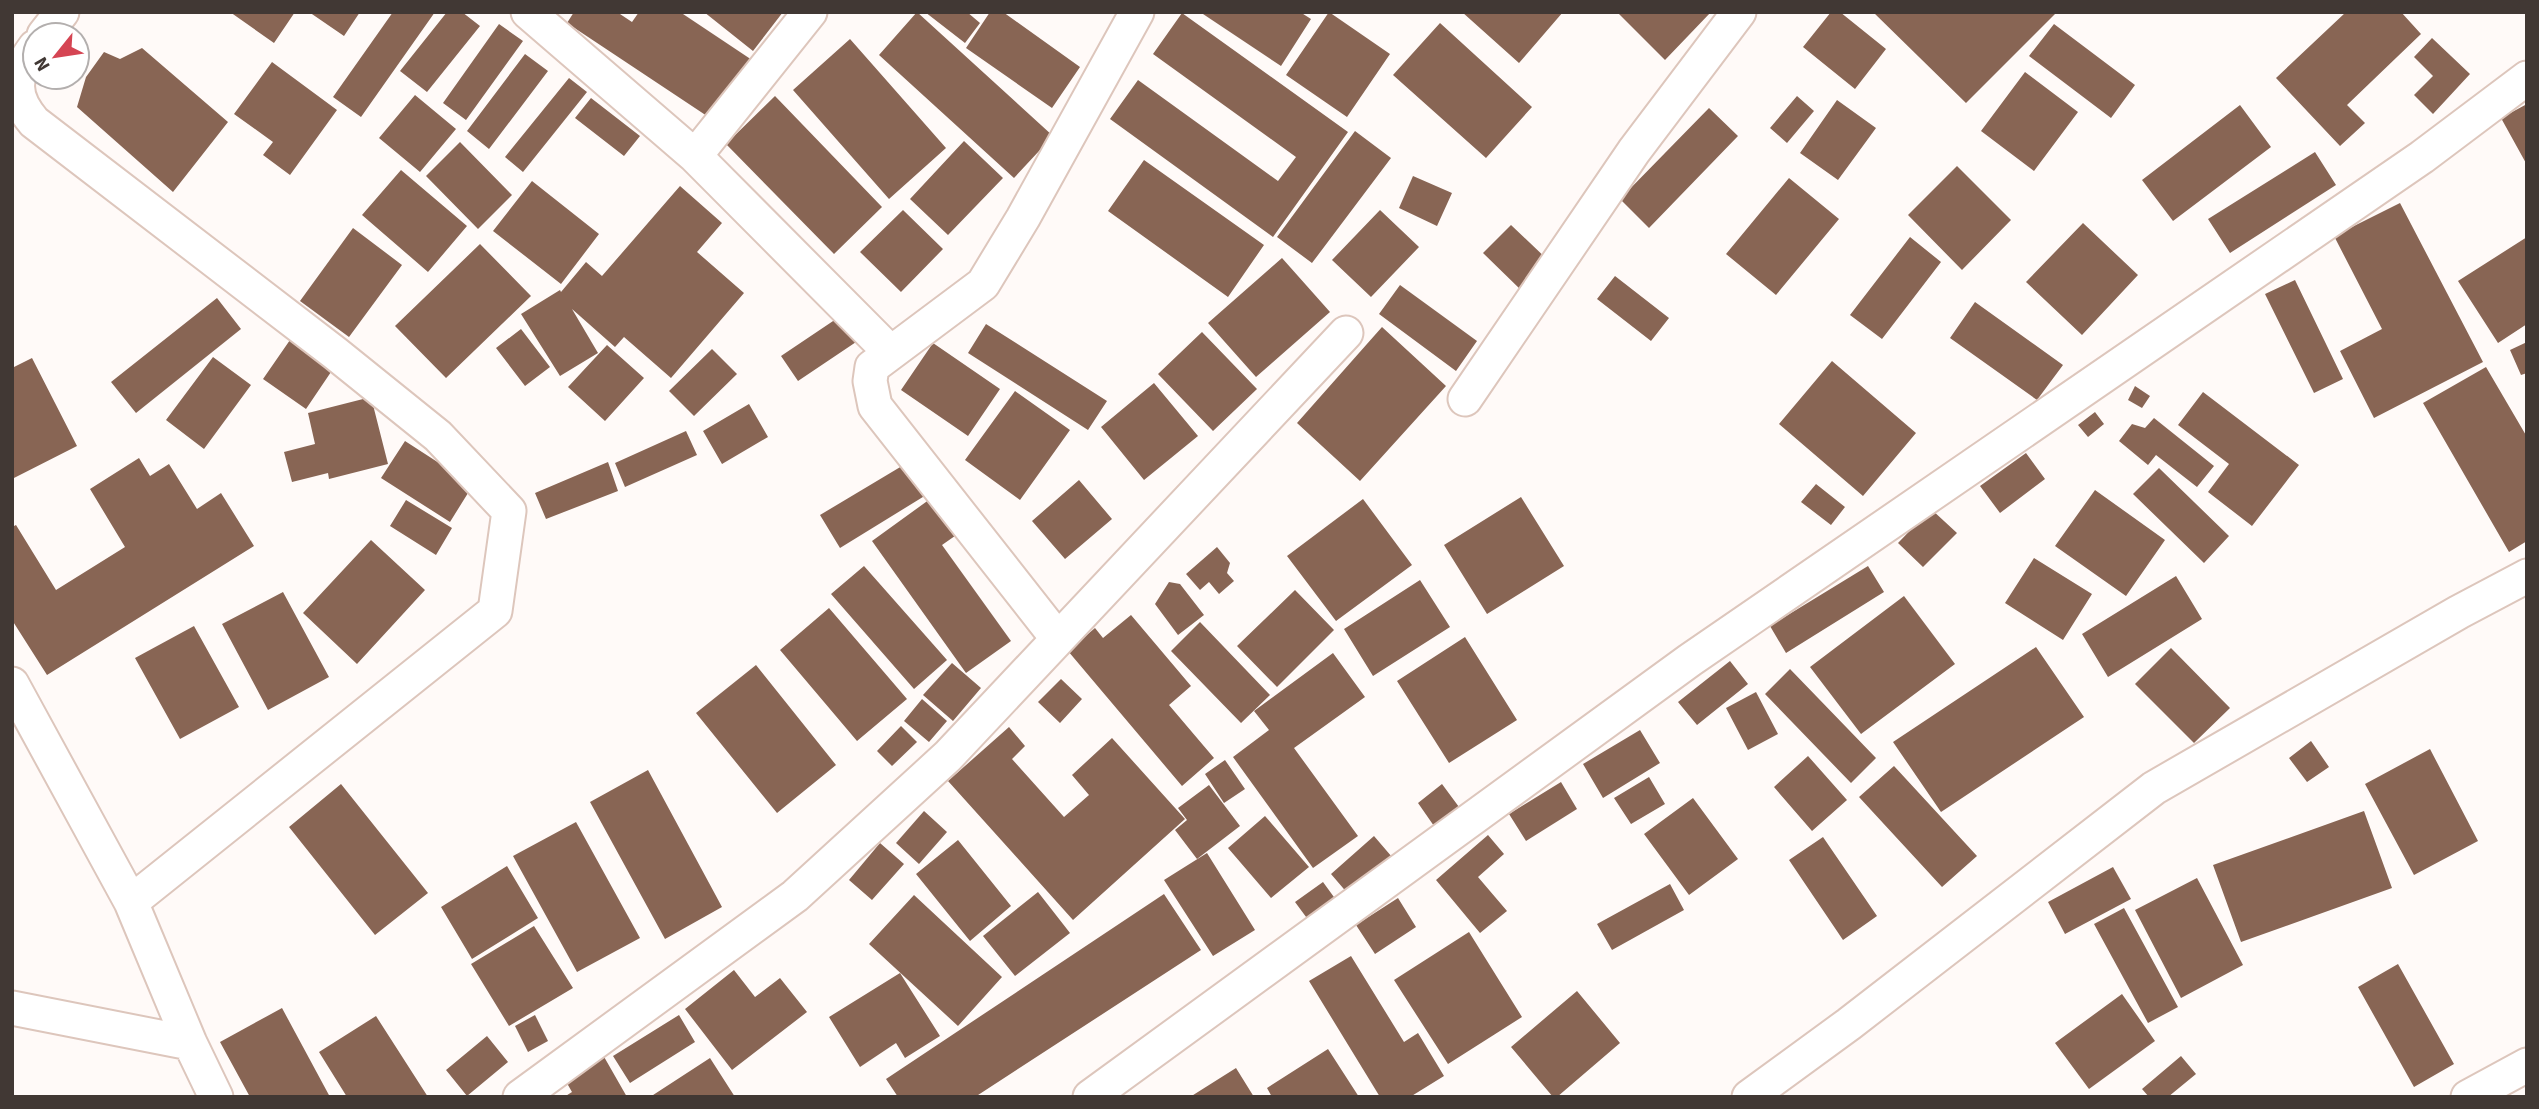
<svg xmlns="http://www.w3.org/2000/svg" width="2539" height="1109" font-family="'Source Sans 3',sans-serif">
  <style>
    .building { fill: #886554 }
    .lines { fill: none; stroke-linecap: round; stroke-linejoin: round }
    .street-casing { stroke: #ddc6bc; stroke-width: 37 }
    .street { stroke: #fff; stroke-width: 33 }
  </style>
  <rect width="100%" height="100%" fill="#fffaf8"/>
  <path class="building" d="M230,12H295L274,43Z
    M309,12H360L344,36Z
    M393,12H435L361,117L333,97Z
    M447,12H462L480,26L427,92L400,71Z
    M574,12H617L632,22L639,12H680L752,60L713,120L567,23Z
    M704,12H783L753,51Z
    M917,12L1053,136L1014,178L879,55Z
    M925,12H967L980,23L965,43Z
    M990,12H1003L1080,67L1052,108L966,48Z
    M1200,12H1300L1311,19L1281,66Z
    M1329,12L1390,54L1347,117L1286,75Z
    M1462,12H1563L1519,63Z
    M1617,12H1711L1665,60Z
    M1831,12H1840L1886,49L1855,89L1803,47Z
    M1873,12H2057L1966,103Z
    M2346,12H2401L2421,34L2347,105L2365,123L2340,146L2276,78Z
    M1182,13L1348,132L1273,237L1110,119L1138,80L1278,181L1296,157L1153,54Z
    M1440,23L1532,107L1486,158L1393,75Z
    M499,24L523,41L466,120L443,103Z
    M2054,24L2135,85L2111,118L2029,56Z
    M2432,38L2470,74L2433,114L2414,95L2433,76L2414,57Z
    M850,39L946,148L889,199L793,90Z
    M142,48L228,122L173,192L77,107L86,77L104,52L120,59Z
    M525,54L548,71L489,149L467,131Z
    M272,62L337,110L290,175L263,155L273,142L234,114Z
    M2025,72L2078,112L2034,171L1981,131Z
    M569,78L587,92L523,172L505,157Z
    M415,95L456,129L420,172L379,138Z
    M775,96L882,207L834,254L726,144Z
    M1797,96L1814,111L1787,143L1770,128Z
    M591,98L640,136L624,156L575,118Z
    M1837,100L1876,128L1838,180L1800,153Z
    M2527,104V165L2501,118Z
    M2240,105L2271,147L2173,221L2142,180Z
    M1709,108L1738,136L1649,228L1620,199Z
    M1355,131L1391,158L1312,263L1277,237Z
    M964,141L1003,178L948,235L910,199Z
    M460,142L512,195L478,229L426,176Z
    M2315,152L2336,185L2230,253L2208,219Z
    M1144,160L1264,245L1228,297L1108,211Z
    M1957,166L2011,220L1962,270L1908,215Z
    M401,170L467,226L428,272L362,215Z
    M1413,176L1452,193L1437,226L1399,208Z
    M1789,178L1839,219L1776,295L1726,254Z
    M532,181L599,234L561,284L493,231Z
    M680,186L722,223L697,252L744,293L671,378L624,337L615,347L572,309L598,353L560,376L521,314L560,290L561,292L586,262L602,276Z
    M2400,203L2483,362L2374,418L2340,351L2382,329L2334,236Z
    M903,210L943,249L901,292L860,252Z
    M1380,210L1419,247L1371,297L1332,260Z
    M2083,223L2138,275L2082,335L2026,282Z
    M1511,225L1550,262L1522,291L1483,253Z
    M353,228L402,265L349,337L300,301Z
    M1910,237L1941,262L1882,339L1850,315Z
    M2527,237V324L2498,343L2458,281Z
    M480,244L531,296L446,378L395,326Z
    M1282,258L1330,312L1256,377L1208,323Z
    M1615,276L1669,318L1651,341L1597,299Z
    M2295,280L2343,379L2314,393L2265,294Z
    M1400,285L1477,341L1456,371L1379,314Z
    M217,298L241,329L136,413L111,382Z
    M1975,302L2063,365L2037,400L1950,338Z
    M845,313L862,338L798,381L781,356Z
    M986,324L1107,401L1088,430L968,353Z
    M1382,327L1446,386L1360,481L1297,423Z
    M521,329L550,367L525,386L496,348Z
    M1202,332L1257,389L1213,431L1158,374Z
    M290,340L333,369L306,409L263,379Z
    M2527,342V373L2521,375L2510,350Z
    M933,343L1000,389L968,436L901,390Z
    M607,345L644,378L605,421L568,387Z
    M712,349L737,374L694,416L669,391Z
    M213,357L251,385L204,449L166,420Z
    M32,358L77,446L12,479V368Z
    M1832,361L1916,433L1863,496L1779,424Z
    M2486,367L2527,437V541L2509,552L2423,403Z
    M1154,383L1198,436L1144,480L1101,427Z
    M2135,386L2150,396L2142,408L2128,400Z
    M1015,391L1070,430L1020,500L965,460Z
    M2203,392L2299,465L2252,526L2208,492L2229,464L2178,425Z
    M371,397L388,464L329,479L328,473L292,482L284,452L315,444L308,413Z
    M749,404L768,437L722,464L703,431Z
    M2095,412L2104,424L2088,437L2078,425Z
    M2154,418L2214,466L2197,487L2156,455L2148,465L2119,441L2132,424L2145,428Z
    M686,431L697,455L625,487L615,463Z
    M405,441L473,485L450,522L381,478Z
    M2026,453L2045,479L2000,513L1980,486Z
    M139,458L150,476L169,464L197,509L221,493L254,546L47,675L12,620V527L16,525L56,590L125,547L90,489Z
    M912,460L931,492L840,548L820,515Z
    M608,462L618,491L546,519L535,493Z
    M2159,468L2229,536L2204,563L2133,494Z
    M1079,480L1112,519L1065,559L1032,521Z
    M1816,484L1845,507L1831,525L1801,502Z
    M2095,490L2165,540L2126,596L2055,546Z
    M937,494L962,531L942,545L1011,641L966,673L872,541Z
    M1521,497L1564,566L1487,614L1444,545Z
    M1363,499L1412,565L1336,621L1287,556Z
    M406,500L452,528L436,555L390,526Z
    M1931,509L1957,533L1923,567L1898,543Z
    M371,540L425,590L357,664L303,613Z
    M1217,547L1230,563L1227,573L1234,581L1219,594L1209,582L1200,590L1186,574Z
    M2034,558L2092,594L2063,640L2005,603Z
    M864,566L947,660L914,689L831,594Z
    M1868,566L1884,592L1786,653L1770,626Z
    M2176,576L2202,619L2108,677L2082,634Z
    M1420,580L1450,627L1373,676L1344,629Z
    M1169,582L1180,584L1204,615L1178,635L1155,604Z
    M1295,590L1334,630L1277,687L1237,646Z
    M283,592L329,677L268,710L222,624Z
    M1904,596L1955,664L1861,734L1810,667Z
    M829,608L907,699L857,741L780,650Z
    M1131,615L1191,686L1169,705L1214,758L1182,786L1068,651L1095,628L1103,638Z
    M1200,622L1270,695L1241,723L1171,651Z
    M194,626L239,707L180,739L135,658Z
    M1465,637L1517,720L1449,763L1397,681Z
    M2036,647L2084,717L1941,812L1893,742Z
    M2171,648L2230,708L2194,743L2135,684Z
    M1333,653L1365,697L1294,748L1358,836L1313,868L1233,757L1269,730L1254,711Z
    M1730,661L1748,684L1697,725L1678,702Z
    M952,663L981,688L953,721L923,695Z
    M756,665L836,765L777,813L696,713Z
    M1790,669L1876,758L1851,783L1765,694Z
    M1061,679L1082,699L1060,723L1038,702Z
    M1756,692L1778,734L1748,750L1726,708Z
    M922,699L947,721L929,742L904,721Z
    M901,726L917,742L892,766L877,751Z
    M1009,727L1025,746L1012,759L1064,817L1089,795L1072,775L1112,738L1185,819L1073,920L948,781Z
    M1640,730L1660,763L1603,798L1583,764Z
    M2311,741L2329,767L2307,782L2289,758Z
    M2430,749L2478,841L2414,875L2365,784Z
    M1808,756L1847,800L1812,831L1774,787Z
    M1225,760L1245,789L1224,803L1205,774Z
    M1894,766L1977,856L1942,887L1859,797Z
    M648,770L722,907L665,939L590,802Z
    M1649,777L1665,804L1631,824L1614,798Z
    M1561,782L1577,809L1526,841L1509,814Z
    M341,784L428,893L375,935L289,827Z
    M1442,784L1459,807L1434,826L1418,803Z
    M1209,785L1240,826L1197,859L1175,830L1187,820L1178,808Z
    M1693,798L1738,859L1689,895L1644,834Z
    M924,811L947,832L919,864L896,843Z
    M2364,811L2392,888L2241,942L2213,865Z
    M1265,816L1309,867L1271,898L1228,848Z
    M576,822L640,938L577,972L513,856Z
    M1488,835L1504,854L1478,877L1507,911L1480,933L1436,880Z
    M1374,836L1392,857L1349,895L1331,874Z
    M1823,837L1877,916L1843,940L1789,860Z
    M958,840L1011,906L970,941L916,874Z
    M880,843L904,864L872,900L849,880Z
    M1207,853L1255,930L1213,956L1164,880Z
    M507,866L538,918L472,959L441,907Z
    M2113,867L2131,899L2065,934L2048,902Z
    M2197,878L2243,965L2181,998L2135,910Z
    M1323,882L1339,904L1312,925L1295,902Z
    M1670,884L1684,910L1612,950L1597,924Z
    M1038,892L1070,933L1015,976L983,936Z
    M1164,894L1201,950L975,1097H898L886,1079Z
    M914,895L1002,977L958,1026L869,944Z
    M1398,898L1416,927L1375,954L1356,925Z
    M2124,908L2178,1007L2148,1023L2094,924Z
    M534,926L573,988L509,1026L471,964Z
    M1469,932L1522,1017L1448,1064L1394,980Z
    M1351,956L1404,1042L1418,1033L1444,1076L1410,1097H1380L1309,981Z
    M2398,964L2454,1064L2414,1087L2358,987Z
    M734,970L755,997L780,978L807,1012L732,1070L685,1009Z
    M900,973L940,1036L905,1058L896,1043L860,1067L829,1017Z
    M1577,991L1620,1043L1557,1097H1553L1511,1047Z
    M2122,994L2155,1041L2089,1089L2055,1043Z
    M282,1008L330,1097H250L220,1042Z
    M535,1015L548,1041L528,1052L515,1026Z
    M679,1015L695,1042L630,1083L613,1056Z
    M376,1016L428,1097H347L319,1052Z
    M487,1036L508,1062L467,1096L446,1070Z
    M1328,1049L1359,1097H1272L1267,1088Z
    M603,1055L627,1097H564L572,1092L564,1078Z
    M2181,1056L2196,1074L2168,1097H2149L2142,1089Z
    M710,1058L735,1097H650Z
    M1236,1068L1254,1097H1190Z"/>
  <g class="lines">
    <defs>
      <path id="street" d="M528,12L695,156L890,352
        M44,35L62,12
        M35,47C14,75 10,94 34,122L335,353L438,436L509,511L495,611L131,902
        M695,156L810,12
        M1465,399L1634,151L1739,12
        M1058,639L875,406L870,381L872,367L983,284L1023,218L1137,12
        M12,684L131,902L190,1043L216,1097
        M12,1008L190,1043
        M520,1097L795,896L948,756L1346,333
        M1090,1097L1690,660L2422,157L2527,78
        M1749,1097L1849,1024L2154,788L2459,612L2527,576
        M2468,1097L2527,1065"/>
    </defs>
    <use href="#street" class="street-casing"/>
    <use href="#street" class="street"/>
  </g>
  <rect width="2539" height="1109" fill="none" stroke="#413834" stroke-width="28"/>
  <g transform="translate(56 56) rotate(240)"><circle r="33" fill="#ffffff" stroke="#b3afae" stroke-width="2"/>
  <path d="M0-5L12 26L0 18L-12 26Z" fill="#d54553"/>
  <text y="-10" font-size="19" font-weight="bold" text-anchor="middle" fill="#413834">N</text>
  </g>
</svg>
